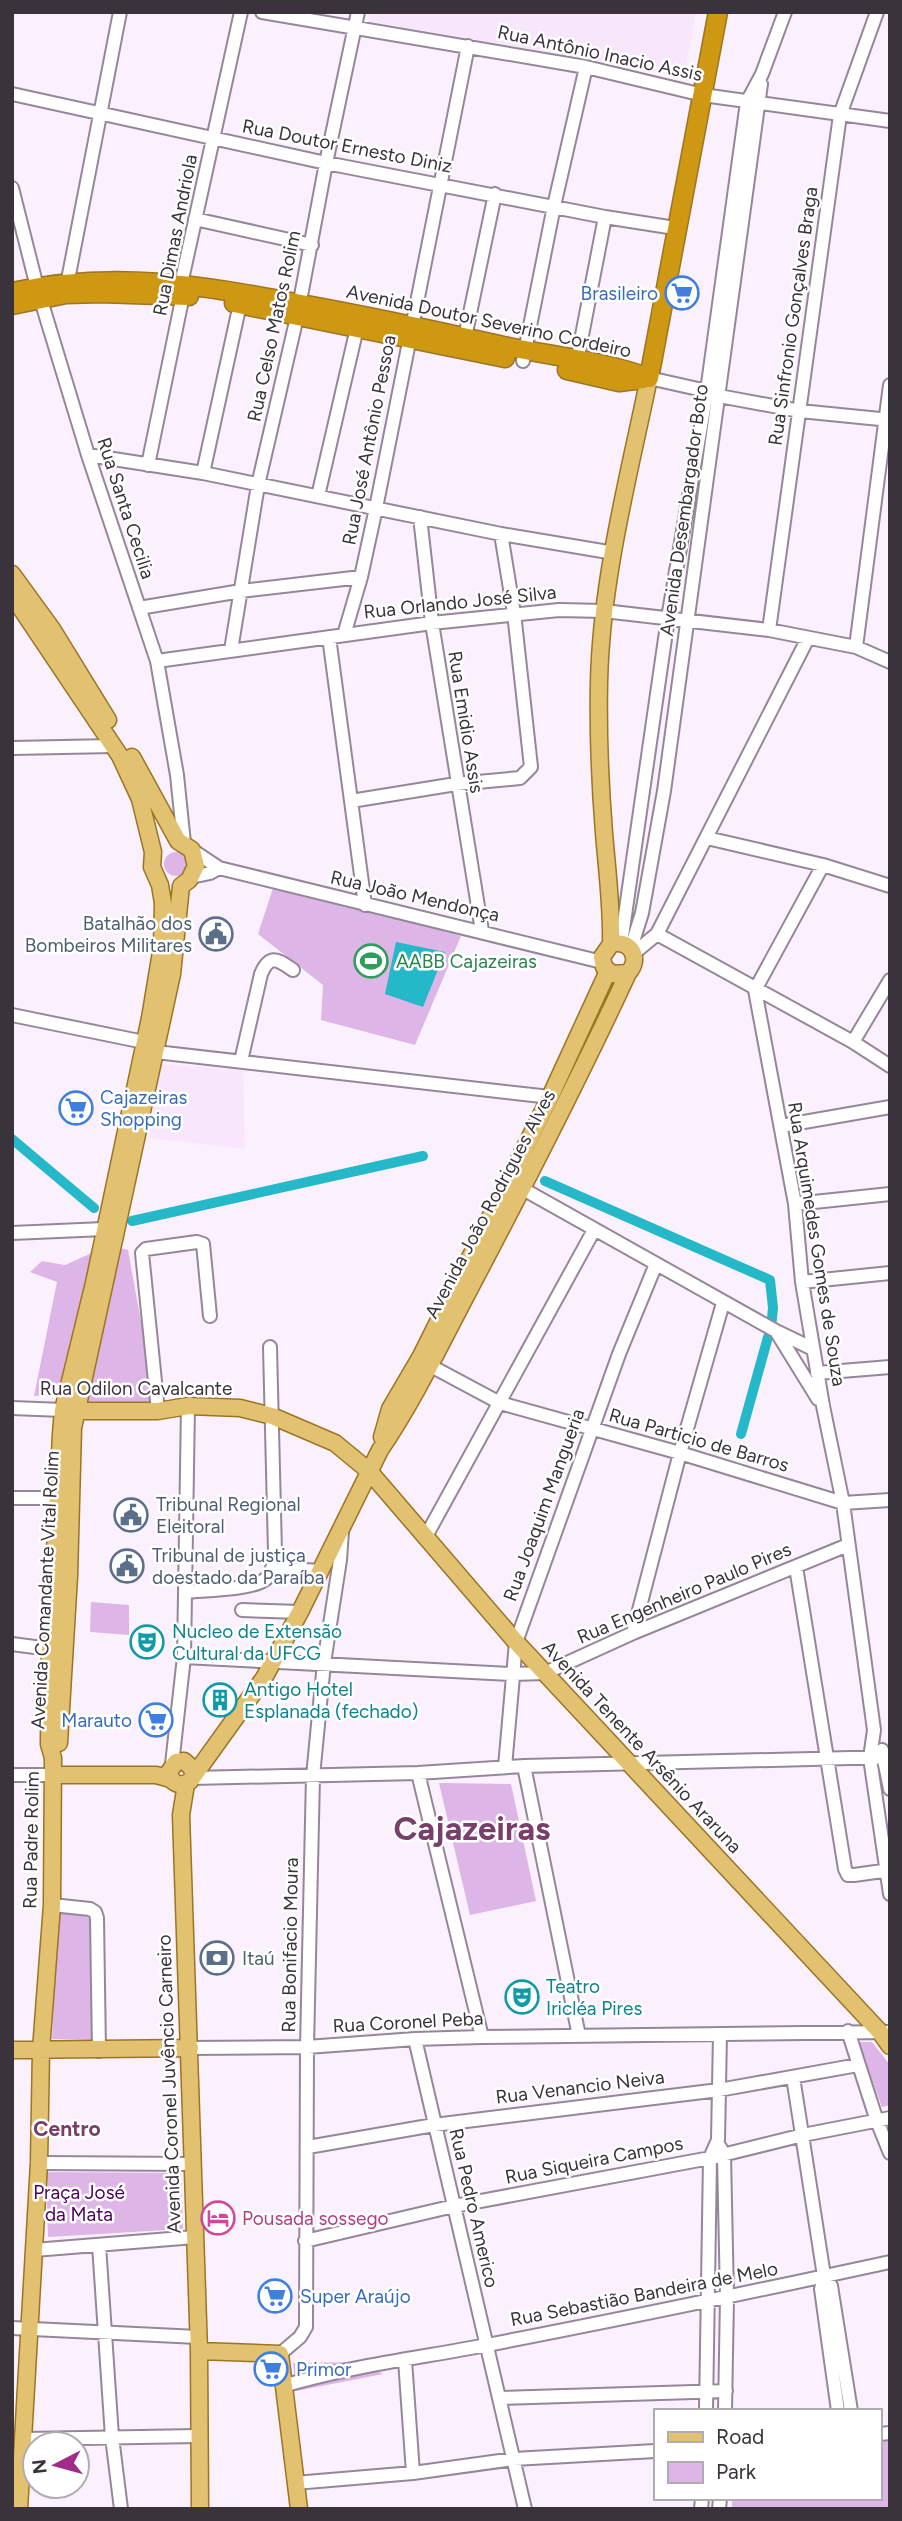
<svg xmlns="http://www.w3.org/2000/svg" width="902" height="2521" font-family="Figtree,sans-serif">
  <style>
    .built { fill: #f8e6fc }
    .green { fill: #ddb5e6 }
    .water { fill: #24b8c8 }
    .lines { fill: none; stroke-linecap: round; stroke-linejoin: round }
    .canal { stroke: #24b8c8; stroke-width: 10 }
    .minor-casing { stroke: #968699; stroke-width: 16 }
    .major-casing { stroke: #9b7521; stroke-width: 19 }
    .highway-casing { stroke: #9b7521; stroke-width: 21 }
    .minor { stroke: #fff; stroke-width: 12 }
    .major { stroke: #e2c171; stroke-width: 16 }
    .highway { stroke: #cf9813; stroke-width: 18 }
    .labels { text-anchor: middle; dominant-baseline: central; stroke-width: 5; stroke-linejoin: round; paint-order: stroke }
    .street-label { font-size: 19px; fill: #3a333b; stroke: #fff }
    .shop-label { font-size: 19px; fill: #366cbe; stroke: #fff; text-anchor: start }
    .service-label { font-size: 19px; fill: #4e5e75; stroke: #fff; text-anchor: start }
    .leisure-label { font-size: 19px; fill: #27864d; stroke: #fff; text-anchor: start }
    .culture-label { font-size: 19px; fill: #0d838f; stroke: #fff; text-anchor: start }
    .park-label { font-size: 19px; fill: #4b0059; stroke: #fff }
    .hotel-label { font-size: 19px; fill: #b23c85; stroke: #fff; text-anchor: start }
    .neighbourhood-label { font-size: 21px; font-weight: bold; fill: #793f6b; stroke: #fff }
    .town-label { font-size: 33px; font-weight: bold; fill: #793f6b; stroke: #fff }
  </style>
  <rect width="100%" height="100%" fill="#fbf0fd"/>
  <path class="built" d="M370,12H696L684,76L368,21Z
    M160,1064L243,1070L245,1149L149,1138Z"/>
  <path class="green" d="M164 864a12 12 0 1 1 24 0a12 12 0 1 1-24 0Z
    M274,885L461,936L415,1045L321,1020L323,985L258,934Z
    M120,1248L128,1250L156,1404L85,1403Z
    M94,1252L63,1395L34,1396L57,1282L30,1272L42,1261L65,1265Z
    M91,1602L129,1605V1635L90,1632Z
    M439,1783L511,1784L536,1901L470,1915Z
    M58,1912H94L93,2040L52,2039Z
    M858,2042H872L890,2065V2105L882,2107Z
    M46,2172L181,2173L183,2229L48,2237Z
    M362,2362L383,2374L296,2391L293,2363Z
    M890,2440V2509H732V2498H879V2441Z"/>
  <path class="water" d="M396,942L445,952L423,1007L385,994Z"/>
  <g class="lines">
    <path class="canal" d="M12,1139L94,1208
      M545,1181L770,1280L773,1308L771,1328
      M132,1221L423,1156
      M741,1434L768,1337"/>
    <defs>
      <path id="minor" d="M262,12L586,67L703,95L890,121
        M12,94L326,163L605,217L675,228
        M12,188L37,287L88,455L157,661L177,775L184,843
        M195,219L312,245
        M66,290L120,12
        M465,337L495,194
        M523,361L554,206L586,67
        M577,361L605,217
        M649,378L707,391L719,396L800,411L890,420
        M88,455L203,473L501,534L614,553
        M148,465L183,295L181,284L241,12
        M203,473L240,304
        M318,496L357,328
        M420,517L432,623L482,931
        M139,608L241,591L361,577
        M769,630L840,115L877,12
        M344,635L361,577L376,508L468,46
        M329,637L365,905
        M856,647L890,385
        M231,650L258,485L297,317L326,163L358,12
        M157,661L432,623L559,610L604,611L769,630L856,647L890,662
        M12,748L113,746
        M351,801L456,784L520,778L531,767L514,613L501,534
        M707,838L823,865L890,886
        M192,850L219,868L602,962
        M191,877L210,873L219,868
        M657,934L853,1042L890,1066
        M621,943L668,618L707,391L747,102L762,74L785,12
        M631,948L642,913L664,791L761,84
        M634,953L657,934L808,638
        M755,990L795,1204L802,1282L823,1406L843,1503L874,1730L870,1758L890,1894
        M755,990L823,865
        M12,1015L144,1042
        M853,1042L890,980
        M156,1052L550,1097
        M241,1061L261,974C270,953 278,960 293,970
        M781,1126L890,1107
        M523,1189L776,1331L818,1399
        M795,1204L890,1194
        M12,1233L104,1229
        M802,1282L890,1273
        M778,1332L813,1349
        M429,1365L500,1403L680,1453L843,1503L890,1500
        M817,1373L890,1367
        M12,1408L63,1410
        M158,1411L142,1253L146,1249L197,1242L203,1244L210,1316
        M12,1498H56
        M425,1538L594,1230
        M796,1567L845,1869L848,1875H854L890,1870
        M272,1568L320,1571
        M186,1592C205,1590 255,1590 267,1578C273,1572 274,1561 275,1552L270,1347
        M242,1610L300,1612
        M633,1633L680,1453L723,1303
        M12,1644L57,1650
        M184,1657L512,1674L545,1673L633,1633L848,1545
        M882,1750L890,1789
        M172,1764L184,1657L188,1406
        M524,1766L579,2036
        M505,1767L516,1642L619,1354L656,1264
        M418,1773L482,2037
        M12,1775H53
        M192,1778L418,1773L524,1766L890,1757
        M52,1905L90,1909L95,1912L97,1918L99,2051
        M848,2031L877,2121L890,2153
        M415,2039L525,2509
        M190,2048L307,2047L415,2039L482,2037L890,2032
        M793,2077L824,2276L821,2289L838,2411
        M308,2147L434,2125L719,2090L858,2065
        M720,2147L724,2155L727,2297L725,2411
        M39,2163L192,2164
        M305,2241L454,2206L710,2158L803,2135L890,2118
        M99,2245L112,2437L121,2509
        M34,2250L195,2237
        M824,2276L831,2286L851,2411
        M12,2328L198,2337
        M280,2354L300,2337L306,2327L307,2047L313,1776L324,1663L340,1560L342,1531
        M405,2360L413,2473
        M283,2386C350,2366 419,2358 487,2345C622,2319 756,2291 890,2262
        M500,2398L726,2391
        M706,2411L710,2158L718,2140L720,2034
        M879,2434L890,2433
        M24,2439L198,2436
        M295,2483L413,2473L514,2459L655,2451
        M701,2509L702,2498
        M719,2509L720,2498"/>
      <path id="major" d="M12,574L52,629L108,720
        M12,595L120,756L140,799L153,852L152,867L160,885L163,903L162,946L150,1018L94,1283L63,1410L61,1434L50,1649L49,1744L53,1758L52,1905L41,2050L39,2163L19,2509
        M611,944C612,907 607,870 604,833C600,783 598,733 599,683C601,581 628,479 649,378
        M66,1411H158L188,1406L240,1408L272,1416L335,1443L369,1471L516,1642L880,2032L890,2046
        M382,1437L390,1409L421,1356L550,1097L608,971
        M59,1743L69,1576L73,1428L172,974L181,886L189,880L196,866L192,850L178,841L132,757
        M53,1775H156L171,1779
        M193,1775L192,1768L184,1761L176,1762L169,1772C170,1783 180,1788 190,1781L264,1678L300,1612L380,1450C414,1400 440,1345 468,1292C524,1186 578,1081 628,973C642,958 630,939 611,944L602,957L604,967L612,974L628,973
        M186,1784L181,1815L199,2351L200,2509
        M12,2050L190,2048
        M199,2351L280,2354L299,2509"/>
      <path id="highway" d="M12,292C114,270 200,285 301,304C367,316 433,330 499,345C549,356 601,360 649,378
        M234,303L505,358
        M12,305L66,294L101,293L189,296
        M567,370L619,382L643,379
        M649,378L718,12"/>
    </defs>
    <use href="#minor" class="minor-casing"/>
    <use href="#major" class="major-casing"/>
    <use href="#highway" class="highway-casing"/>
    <use href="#minor" class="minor"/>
    <use href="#major" class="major"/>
    <use href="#highway" class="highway"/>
  </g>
  <defs>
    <symbol id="supermarket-ring" viewBox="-11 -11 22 22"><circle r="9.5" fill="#fff" stroke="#3f7fe0" stroke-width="1.5"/><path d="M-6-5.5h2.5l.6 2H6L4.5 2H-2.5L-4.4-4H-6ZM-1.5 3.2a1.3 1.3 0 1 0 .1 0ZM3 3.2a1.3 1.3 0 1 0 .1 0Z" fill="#3f7fe0"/></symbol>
    <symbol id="civic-ring" viewBox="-11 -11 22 22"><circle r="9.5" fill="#fff" stroke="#5c6f8a" stroke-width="1.5"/><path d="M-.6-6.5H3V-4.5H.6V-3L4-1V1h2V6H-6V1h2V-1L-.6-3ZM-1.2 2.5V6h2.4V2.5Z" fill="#5c6f8a"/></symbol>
    <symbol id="stadium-ring" viewBox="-11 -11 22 22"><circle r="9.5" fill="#fff" stroke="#2e9e5b" stroke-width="1.5"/><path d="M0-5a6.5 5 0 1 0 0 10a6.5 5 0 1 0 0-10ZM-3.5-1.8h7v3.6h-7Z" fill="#2e9e5b"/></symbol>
    <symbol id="theatre-ring" viewBox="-11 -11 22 22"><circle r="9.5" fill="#fff" stroke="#0f9aa8" stroke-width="1.5"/><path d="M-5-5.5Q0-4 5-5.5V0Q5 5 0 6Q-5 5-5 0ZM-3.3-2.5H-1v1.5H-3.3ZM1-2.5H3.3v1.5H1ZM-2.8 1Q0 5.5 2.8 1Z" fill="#0f9aa8"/></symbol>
    <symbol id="building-ring" viewBox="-11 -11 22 22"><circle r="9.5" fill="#fff" stroke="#0f9aa8" stroke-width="1.5"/><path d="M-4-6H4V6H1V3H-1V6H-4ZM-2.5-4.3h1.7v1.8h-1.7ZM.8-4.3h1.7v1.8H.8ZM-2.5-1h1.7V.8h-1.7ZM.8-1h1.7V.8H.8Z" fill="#0f9aa8"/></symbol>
    <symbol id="bank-ring" viewBox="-11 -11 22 22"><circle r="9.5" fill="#fff" stroke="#5c6f8a" stroke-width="1.5"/><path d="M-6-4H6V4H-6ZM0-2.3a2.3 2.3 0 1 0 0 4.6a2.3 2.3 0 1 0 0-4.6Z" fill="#5c6f8a"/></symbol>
    <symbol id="hotel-ring" viewBox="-11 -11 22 22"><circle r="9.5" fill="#fff" stroke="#d1479c" stroke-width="1.5"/><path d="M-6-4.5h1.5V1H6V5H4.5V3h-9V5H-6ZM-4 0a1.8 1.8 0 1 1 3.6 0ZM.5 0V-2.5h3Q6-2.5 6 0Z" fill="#d1479c"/></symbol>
  </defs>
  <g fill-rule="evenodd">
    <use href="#supermarket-ring" x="663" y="274" width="38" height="38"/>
    <use href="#civic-ring" x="197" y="915" width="38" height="38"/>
    <use href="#stadium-ring" x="352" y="942" width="38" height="38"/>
    <use href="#supermarket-ring" x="57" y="1089" width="38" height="38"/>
    <use href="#civic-ring" x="112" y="1496" width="38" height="38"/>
    <use href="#civic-ring" x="108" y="1547" width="38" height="38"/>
    <use href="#theatre-ring" x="128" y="1623" width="38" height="38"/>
    <use href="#building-ring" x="201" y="1681" width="38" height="38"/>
    <use href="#supermarket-ring" x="137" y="1701" width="38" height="38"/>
    <use href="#bank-ring" x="198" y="1939" width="38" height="38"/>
    <use href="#theatre-ring" x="503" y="1978" width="38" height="38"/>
    <use href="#hotel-ring" x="199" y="2199" width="38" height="38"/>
    <use href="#supermarket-ring" x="256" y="2277" width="38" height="38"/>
    <use href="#supermarket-ring" x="252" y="2350" width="38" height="38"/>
  </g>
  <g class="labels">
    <g class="street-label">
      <text transform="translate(600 53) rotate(12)">Rua Antônio Inacio Assis</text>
      <text transform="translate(347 146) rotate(11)">Rua Doutor Ernesto Diniz</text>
      <text transform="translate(175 235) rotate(-79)">Rua Dimas Andriola</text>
      <text transform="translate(793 316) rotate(-82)">Rua Sinfronio Gonçalves Braga</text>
      <text transform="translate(489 321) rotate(12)">Avenida Doutor Severino Cordeiro</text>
      <text transform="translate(274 326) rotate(-78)">Rua Celso Matos Rolim</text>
      <text transform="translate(369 440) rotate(-79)">Rua José Antônio Pessoa</text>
      <text transform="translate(126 508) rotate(72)">Rua Santa Cecilia</text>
      <text transform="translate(684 510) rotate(-82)">Avenida Desembargador Boto</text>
      <text transform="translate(460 602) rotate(-6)">Rua Orlando José Silva</text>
      <text transform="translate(466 722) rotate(81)">Rua Emidio Assis</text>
      <text transform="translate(415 896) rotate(13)">Rua João Mendonça</text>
      <text transform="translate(490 1204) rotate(-62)">Avenida João Rodrigues Alves</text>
      <text transform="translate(817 1244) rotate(81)">Rua Arquimedes Gomes de Souza</text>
      <text x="136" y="1388">Rua Odilon Cavalcante</text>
      <text transform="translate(699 1440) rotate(16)">Rua Particio de Barros</text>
      <text transform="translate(544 1505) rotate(-70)">Rua Joaquim Mangueria</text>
      <text transform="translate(45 1590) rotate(-87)">Avenida Comandante Vital Rolim</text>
      <text transform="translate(684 1593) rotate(-23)">Rua Engenheiro Paulo Pires</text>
      <text transform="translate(642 1747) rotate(47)">Avenida Tenente Arsênio Araruna</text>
      <text transform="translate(31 1840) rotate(-89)">Rua Padre Rolim</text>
      <text transform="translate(290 1945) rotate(-89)">Rua Bonifacio Moura</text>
      <text transform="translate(408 2022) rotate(-3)">Rua Coronel Peba</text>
      <text transform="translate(169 2084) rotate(-92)">Avenida Coronel Juvêncio Carneiro</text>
      <text transform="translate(580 2087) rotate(-7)">Rua Venancio Neiva</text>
      <text transform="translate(594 2160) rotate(-11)">Rua Siqueira Campos</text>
      <text transform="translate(474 2208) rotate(77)">Rua Pedro Americo</text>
      <text transform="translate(644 2294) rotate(-11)">Rua Sebastião Bandeira de Melo</text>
    </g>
    <g class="shop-label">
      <text x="658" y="293" text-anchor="end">Brasileiro</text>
      <text x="100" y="1097">Cajazeiras<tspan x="100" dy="22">Shopping</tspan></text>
      <text x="132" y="1720" text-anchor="end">Marauto</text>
      <text x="300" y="2296">Super Araújo</text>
      <text x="296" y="2369">Primor</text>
    </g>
    <g class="service-label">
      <text x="192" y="923" text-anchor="end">Batalhão dos<tspan x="192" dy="22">Bombeiros Militares</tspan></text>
      <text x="156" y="1504">Tribunal Regional<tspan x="156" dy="22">Eleitoral</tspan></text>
      <text x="152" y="1555">Tribunal de justiça<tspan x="152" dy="22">doestado da Paraíba</tspan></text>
      <text x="242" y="1958">Itaú</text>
    </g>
    <g class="leisure-label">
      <text x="396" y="961">AABB Cajazeiras</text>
    </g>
    <g class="culture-label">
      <text x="172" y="1631">Nucleo de Extensão<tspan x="172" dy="22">Cultural da UFCG</tspan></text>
      <text x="244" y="1689">Antigo Hotel<tspan x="244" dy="22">Esplanada (fechado)</tspan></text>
      <text x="546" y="1986">Teatro<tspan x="546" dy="22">Iricléa Pires</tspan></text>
    </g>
    <g class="park-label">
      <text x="79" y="2192">Praça José<tspan x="79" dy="22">da Mata</tspan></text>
    </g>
    <g class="hotel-label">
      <text x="242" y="2218">Pousada sossego</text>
    </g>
    <g class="neighbourhood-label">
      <text x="67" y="2128">Centro</text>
    </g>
    <g class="town-label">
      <text x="472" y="1828">Cajazeiras</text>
    </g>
  </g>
  <rect width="902" height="2521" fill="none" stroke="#3a333b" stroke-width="28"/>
  <rect x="654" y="2409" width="228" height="91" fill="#ffffff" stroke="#b0adb1" stroke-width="2"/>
  <rect x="668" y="2432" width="35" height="10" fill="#e2c171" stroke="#b0adb1" stroke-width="2"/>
  <text x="716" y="2444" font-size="21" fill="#3a333b">Road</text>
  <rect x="668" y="2462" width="35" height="21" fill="#ddb5e6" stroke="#b0adb1" stroke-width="2"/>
  <text x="716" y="2479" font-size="21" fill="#3a333b">Park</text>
  <g transform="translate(56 2465) rotate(264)"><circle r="33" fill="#ffffff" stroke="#b0adb1" stroke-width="2"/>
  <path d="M0-5L12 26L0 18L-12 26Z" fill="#9e2c88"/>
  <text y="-10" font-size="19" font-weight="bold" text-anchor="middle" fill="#3a333b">N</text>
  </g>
</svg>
